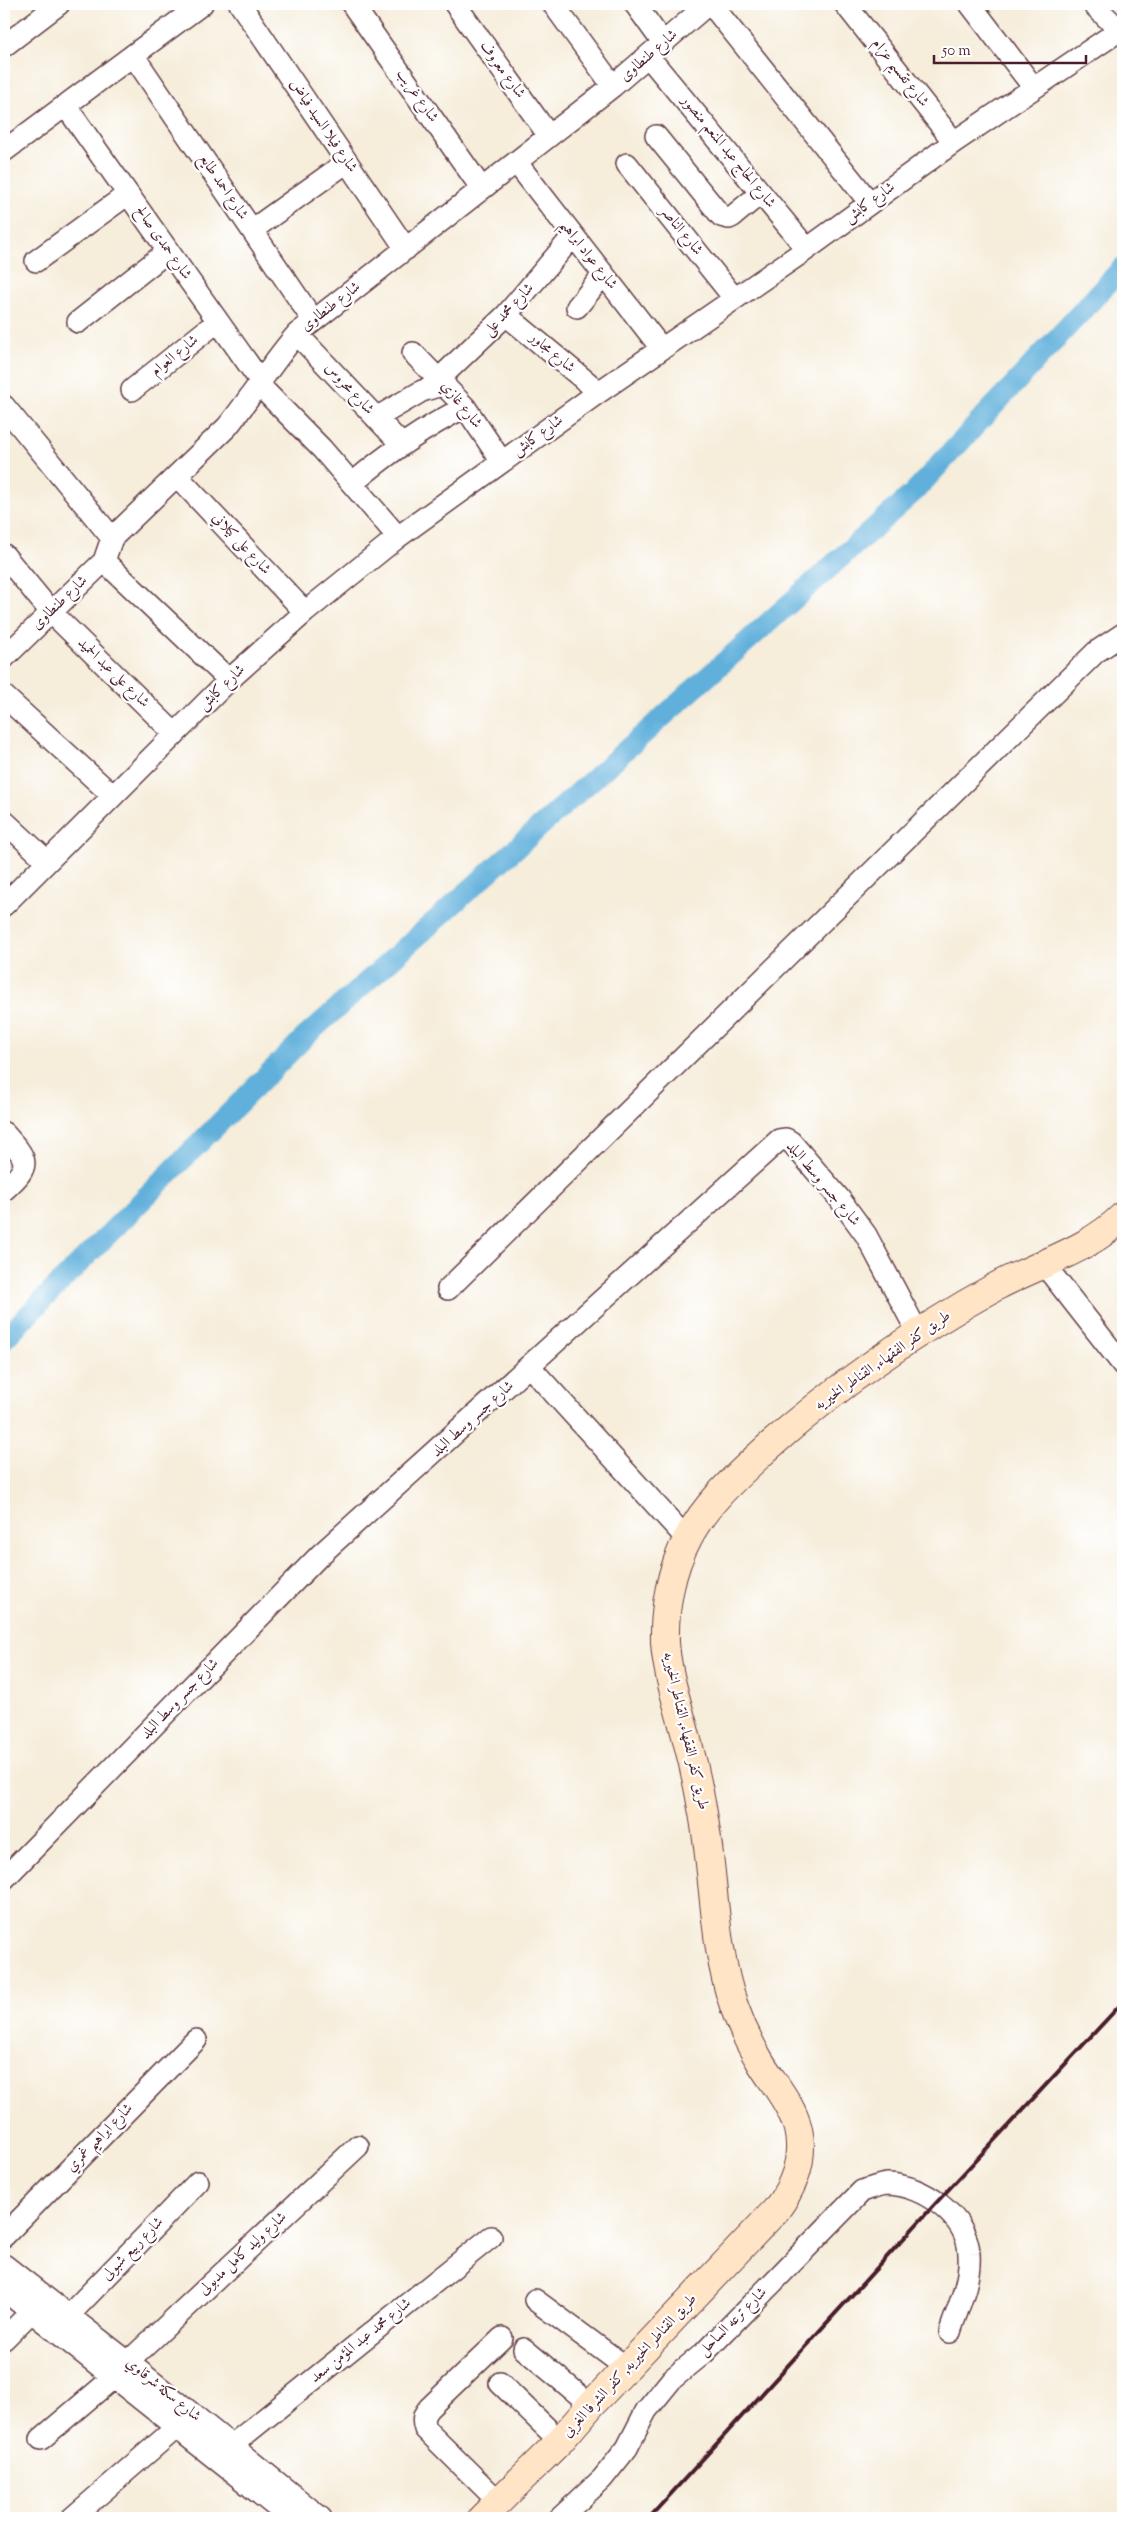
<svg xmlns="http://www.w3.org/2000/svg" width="1127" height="2522" font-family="'Sorts Mill Goudy',Amiri,serif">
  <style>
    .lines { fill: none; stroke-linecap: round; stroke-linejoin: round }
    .canal { stroke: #61b0db; stroke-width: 21 }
    .street-casing { stroke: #643e45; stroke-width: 24 }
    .secondary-casing { stroke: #643e45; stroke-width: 30 }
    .street { stroke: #fff; stroke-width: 21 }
    .secondary { stroke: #ffe4c6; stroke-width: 28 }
    .rail { stroke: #4a1f2b; stroke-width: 4 }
    .labels { text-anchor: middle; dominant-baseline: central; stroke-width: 4.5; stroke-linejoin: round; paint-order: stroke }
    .street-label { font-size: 15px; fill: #4a1f2b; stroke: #fff }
  </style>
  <rect width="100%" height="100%" fill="#fff"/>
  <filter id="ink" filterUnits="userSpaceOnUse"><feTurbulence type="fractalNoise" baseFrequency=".02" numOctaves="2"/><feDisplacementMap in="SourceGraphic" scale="10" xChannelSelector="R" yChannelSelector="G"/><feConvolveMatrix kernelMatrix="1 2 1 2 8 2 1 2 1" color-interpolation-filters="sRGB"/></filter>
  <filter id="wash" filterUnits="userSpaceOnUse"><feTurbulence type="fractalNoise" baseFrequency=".0096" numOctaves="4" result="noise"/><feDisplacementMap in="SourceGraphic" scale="20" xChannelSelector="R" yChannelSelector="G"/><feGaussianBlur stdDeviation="1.12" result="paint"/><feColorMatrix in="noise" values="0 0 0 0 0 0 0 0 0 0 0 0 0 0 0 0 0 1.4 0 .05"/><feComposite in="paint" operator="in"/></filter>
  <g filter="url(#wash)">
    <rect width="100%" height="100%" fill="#f6edda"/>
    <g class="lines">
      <path class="canal" d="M4,1339L306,1036L913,493L1123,267"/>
    </g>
  </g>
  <g filter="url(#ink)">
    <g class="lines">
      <defs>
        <path id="street" d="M240,4L406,249
          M352,4L482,189
          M455,4L549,136
          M553,4L613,86
          M635,4L663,43
          M711,4L870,203
          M845,4L954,142
          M970,4L1034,88
          M1093,4L1120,31
          M4,46L59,4
          M133,55L313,320
          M648,56L807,249
          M65,105L261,382
          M656,136L721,216L729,218L733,216L761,193
          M4,151L202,4
          M516,162L661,348
          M627,164L734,298
          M252,230L347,162
          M36,261L128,194
          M577,307L603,275
          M506,315L599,392
          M78,322L168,251
          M297,334L401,444
          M413,353L465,407L502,462
          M440,378L506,315L573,236
          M259,385L322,449L398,537
          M132,390L218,321
          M4,406L112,538
          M376,418L422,391L445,384
          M177,476L305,612
          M353,483C388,453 424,428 465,407
          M4,555L51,612L175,734
          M104,561L229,680
          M4,658L104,561L112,538L227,427C252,397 271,363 297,334L613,86L708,4
          M4,696L112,795
          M4,821L47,861
          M4,905L229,680L305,612L398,537L599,392L807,249L954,142L1123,28
          M4,1133C29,1161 32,1165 4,1190
          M1043,1263L1123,1365
          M448,1289L1096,652L1123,634
          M530,1367L687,1539
          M4,1879L320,1555L779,1140L786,1139L791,1142L839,1198L866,1235L918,1333
          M4,2236L196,2040
          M4,2265L128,2362L321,2518
          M4,2290L290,2518
          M535,2300L627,2368
          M69,2315L198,2182
          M4,2339L31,2312
          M524,2349L591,2405
          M128,2362L358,2146
          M500,2383L560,2441
          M41,2439L113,2378
          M232,2445L491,2237
          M499,2502L425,2429C422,2420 423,2415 429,2408L502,2338
          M72,2518L176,2428
          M560,2518L602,2479L627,2448L646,2411L672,2379L704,2353L862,2191C870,2189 880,2184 888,2184C923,2185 968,2217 969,2254C971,2281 958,2307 950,2332"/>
        <path id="secondary" d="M482,2518L560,2441L591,2405L776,2210C794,2186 805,2160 798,2129C792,2105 774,2084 761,2063C750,2045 741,2026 734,2006C712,1943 715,1873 702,1808C698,1785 693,1762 687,1740C679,1708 667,1675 665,1642C664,1607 671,1569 688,1538C706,1503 737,1476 766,1449C837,1386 914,1332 997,1286C1038,1264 1089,1250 1123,1216"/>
      </defs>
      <use href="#street" class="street-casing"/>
      <use href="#secondary" class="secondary-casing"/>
      <use href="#street" class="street"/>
      <use href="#secondary" class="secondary"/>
      <path class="rail" d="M649,2518L936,2203L1123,2002"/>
    </g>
  </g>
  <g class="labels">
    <g class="street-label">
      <text transform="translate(649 56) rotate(-41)">شارع طنطاوى</text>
      <text transform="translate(502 70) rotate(54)">شارع معروف</text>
      <text transform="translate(900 73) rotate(52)">شارع تقسيم عزام</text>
      <text transform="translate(417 96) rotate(55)">شارع غريب</text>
      <text transform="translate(323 126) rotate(56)">شارع فيلا السيد فياض</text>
      <text transform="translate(728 152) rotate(51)">شارع الحاج عبد المنعم منصور</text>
      <text transform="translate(223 187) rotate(56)">شارع احمد طايع</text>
      <text transform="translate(870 203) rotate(-36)">شارع كابش</text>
      <text transform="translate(681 231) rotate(51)">شارع الناصر</text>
      <text transform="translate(163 243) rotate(55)">شارع حمدى صالح</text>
      <text transform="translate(588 255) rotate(52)">شارع عواد ابراهيم</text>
      <text transform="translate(331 307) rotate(-38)">شارع طنطاوى</text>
      <text transform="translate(509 310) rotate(-47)">شارع محمد على</text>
      <text transform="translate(552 353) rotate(40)">شارع مجاور</text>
      <text transform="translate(175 356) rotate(-39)">شارع العوام</text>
      <text transform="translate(349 389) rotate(47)">شارع محروس</text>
      <text transform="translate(461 405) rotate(51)">شارع غازي</text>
      <text transform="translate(538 436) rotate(-36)">شارع كابش</text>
      <text transform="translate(241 544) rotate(47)">شارع على كيلاني</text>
      <text transform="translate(60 603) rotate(-44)">شارع طنطاوى</text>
      <text transform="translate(113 673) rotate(44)">شارع على عبد الحميد</text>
      <text transform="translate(222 688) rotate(-44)">شارع كابش</text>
      <text transform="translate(823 1184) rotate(50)">شارع جسر وسط البلد</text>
      <text transform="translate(883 1361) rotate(-35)">طريق كفر الفقهاء, القناطر الخيريه</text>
      <text transform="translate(473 1419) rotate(-42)">شارع جسر وسط البلد</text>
      <text transform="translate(180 1699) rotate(-46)">شارع جسر وسط البلد</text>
      <text transform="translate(685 1731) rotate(77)">طريق كفر الفقهاء, القناطر الخيريه</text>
      <text transform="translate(100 2138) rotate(-46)">شارع ابراهيم غمري</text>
      <text transform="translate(133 2249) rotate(-46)">شارع ربيع شبولى</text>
      <text transform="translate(243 2254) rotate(-43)">شارع وليد كامل مدبولى</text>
      <text transform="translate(733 2322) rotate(-45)">شارع ترعه الساحل</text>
      <text transform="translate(361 2341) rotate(-39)">شارع محمد عبد المؤمن سعد</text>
      <text transform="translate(630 2366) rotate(-47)">طريق القناطر الخيريه, كفر الشرفا الغربى</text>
      <text transform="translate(163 2390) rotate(39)">شارع سكة شرقاوي</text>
    </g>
  </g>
  <rect width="1127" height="2522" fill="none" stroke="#fff" stroke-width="20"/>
  <path d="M934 55v8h152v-8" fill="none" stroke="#4a1f2b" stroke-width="2.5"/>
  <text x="942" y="55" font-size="15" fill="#4a1f2b" stroke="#ffffff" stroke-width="4" paint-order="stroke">50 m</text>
</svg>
